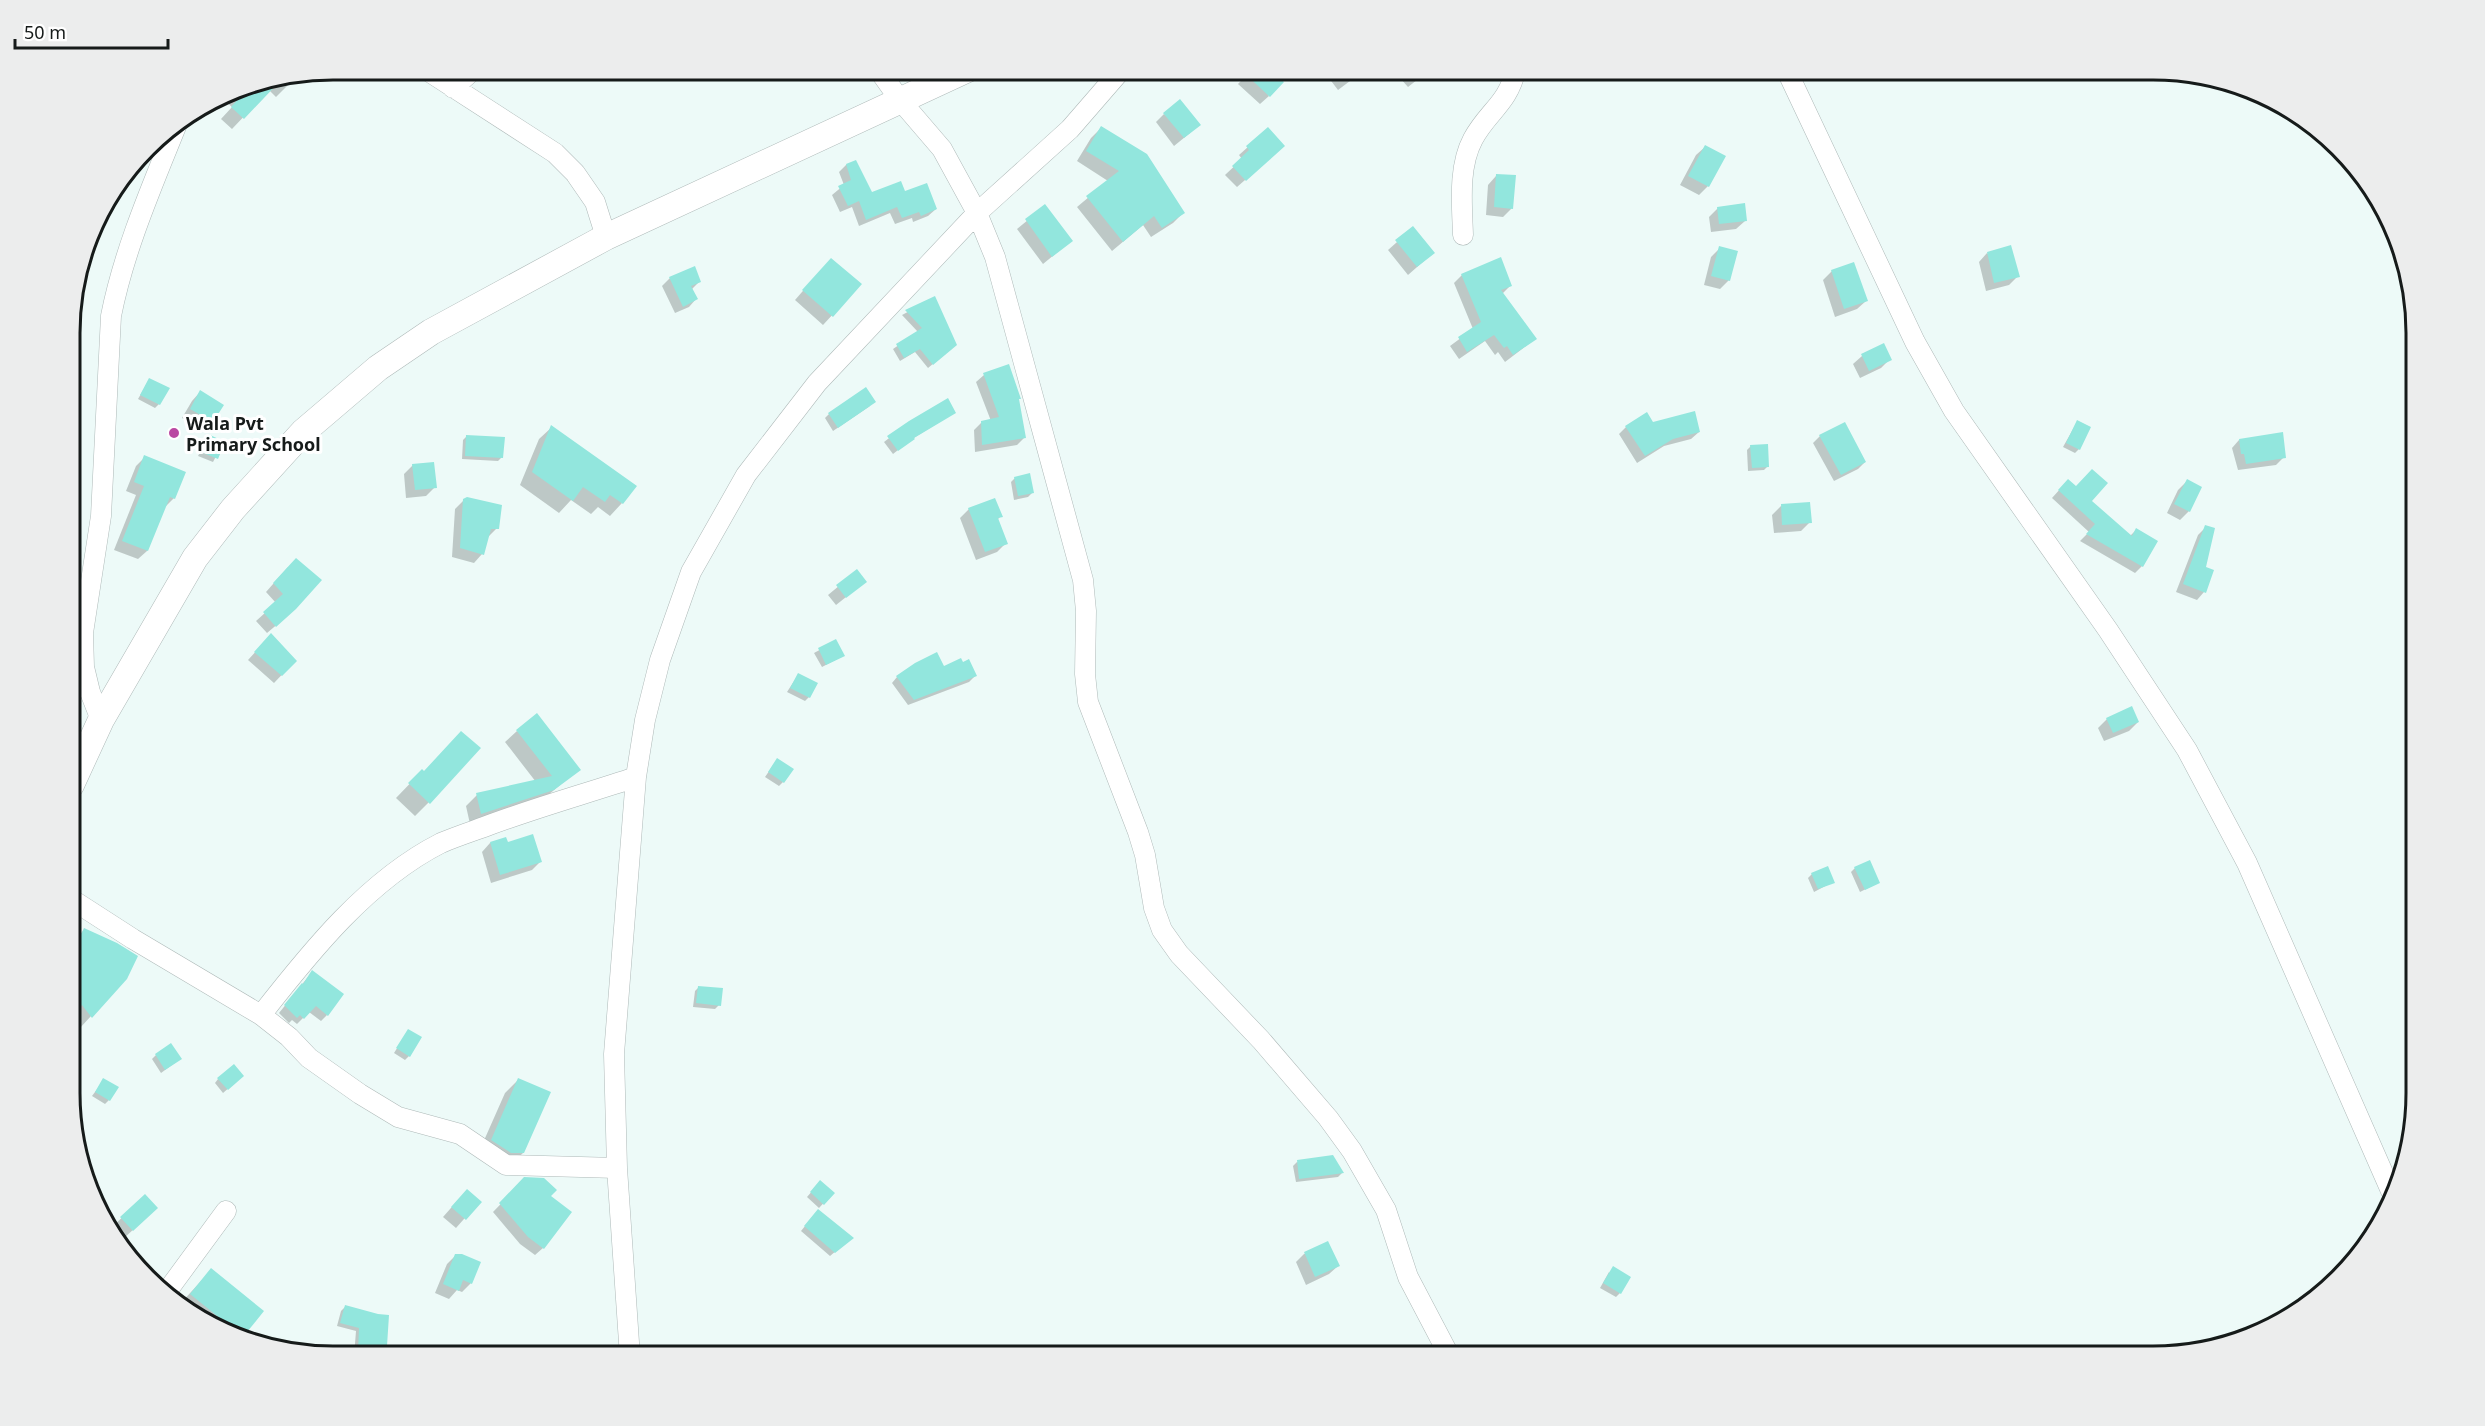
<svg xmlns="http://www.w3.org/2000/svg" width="2485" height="1426" font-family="'Noto Sans',sans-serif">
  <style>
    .shadow { fill: #0003 }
    .building { fill: #92e6dd }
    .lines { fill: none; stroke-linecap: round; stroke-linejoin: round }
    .minor-casing { stroke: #aeb9b8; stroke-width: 21 }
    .major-casing { stroke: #aeb9b8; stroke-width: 27 }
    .minor { stroke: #fff; stroke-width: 20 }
    .major { stroke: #fff; stroke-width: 26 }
    .poi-dot { fill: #ba48a2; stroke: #fff; stroke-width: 2 }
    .labels { text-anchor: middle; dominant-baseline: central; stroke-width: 6; stroke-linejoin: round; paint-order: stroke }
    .poi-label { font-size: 18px; font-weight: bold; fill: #161b1a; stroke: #fff; text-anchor: start }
    .rim { fill: none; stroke: #161b1a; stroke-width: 3 }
  </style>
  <rect width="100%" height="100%" fill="#edfaf8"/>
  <path class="shadow" d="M1252,69L1269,96L1260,104L1238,84Z
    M1322,69H1366L1338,90Z
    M1392,69H1431L1408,87Z
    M297,76L276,97L269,90L232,129L221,119L232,107L220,97L232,89Z
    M1164,114L1190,133L1174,146L1156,122Z
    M1102,127L1183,213L1173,223L1151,237L1143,225L1112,251L1077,207L1108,181L1077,161L1091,138Z
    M1268,129L1276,153L1237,187L1225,175L1242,159L1239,155Z
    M1705,147L1724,157L1708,186L1699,195L1680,185L1696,155Z
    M856,162L871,194L904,193L936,209L928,216L913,222L912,218L895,224L890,213L859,226L852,207L840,212L832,195L844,185L839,172L846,165Z
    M1496,176L1512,208L1503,217L1486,215L1488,185Z
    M1045,206L1071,241L1043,264L1017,229Z
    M1718,208L1745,221L1736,229L1711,232L1709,217Z
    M1413,228L1433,253L1408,275L1388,250Z
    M1720,248L1729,280L1720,289L1704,285L1711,257Z
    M1987,253L2018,276L2009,285L1986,291L1979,262Z
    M823,268L860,285L823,325L795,300Z
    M1832,271L1866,301L1857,309L1835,317L1823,280Z
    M1462,275L1511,285L1502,294L1535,339L1505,362L1498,352L1495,355L1485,341L1459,359L1450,346L1473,329L1454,283Z
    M670,278L700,281L692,289L696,299L689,307L675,313L662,286Z
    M934,298L951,349L928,368L915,352L900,361L893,349L918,332L902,315Z
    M1883,345L1890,359L1881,368L1860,378L1853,364L1862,356Z
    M984,375L1018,400L1024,438L1017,445L975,452L974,430L981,423L991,421L976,382Z
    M149,380L159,404L155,408L138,399Z
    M200,392L212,421L204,430L182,418L192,401Z
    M870,406L833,431L825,418L829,414Z
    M954,413L912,439L893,454L884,442L910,422Z
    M2077,422L2079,449L2075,453L2063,447Z
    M1653,424L1699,432L1691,439L1664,446L1637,463L1619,434L1626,427Z
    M552,427L622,503L610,516L598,507L591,514L571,500L559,513L520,485L539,439Z
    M209,436L223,443L213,462L198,456Z
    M467,436L502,457L498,461L462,459L463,440Z
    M1820,436L1865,462L1858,469L1834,481L1813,443Z
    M2239,440L2284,457L2276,465L2238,470L2232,448Z
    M1751,446L1768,466L1764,470L1748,471L1747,450Z
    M145,457L174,498L165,507L147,551L138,559L114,550L136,495L126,491L136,466Z
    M413,465L435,487L426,496L406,498L404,474Z
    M1015,478L1032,493L1028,497L1014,500L1011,482Z
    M2187,481L2189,511L2180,520L2167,513L2178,490Z
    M2061,488L2090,501L2130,536L2136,530L2142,566L2135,573L2080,541L2089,532L2052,498Z
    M464,500L497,528L488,537L482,554L474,563L452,557L455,509Z
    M1781,506L1810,522L1801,531L1774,533L1772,515Z
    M969,509L1001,516L997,520L1006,543L997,552L976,560L960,518Z
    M2206,527L2204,592L2197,600L2176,592L2198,535Z
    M71,548L77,549L74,578L71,581Z
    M288,567L286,617L267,633L256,621L276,603L266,592Z
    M857,571L865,582L836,605L828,595Z
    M271,635L295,661L274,683L248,660Z
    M836,641L843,656L822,667L814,653Z
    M943,668L975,676L969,682L908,705L892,683L897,677Z
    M798,675L809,697L805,701L787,692Z
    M2107,719L2138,722L2129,731L2104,741L2098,728Z
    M517,731L579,769L541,801L470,824L466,806L477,795L536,782L505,742Z
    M774,764L783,782L779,786L765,777Z
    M422,771L429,802L415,816L396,798Z
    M490,843L507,844L540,862L532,870L491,883L482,852Z
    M1855,868L1878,883L1860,892L1851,872Z
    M1812,874L1833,882L1814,892L1808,878Z
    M84,930L126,978L80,1028L71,1018V944Z
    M312,972L327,1015L321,1021L309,1012L297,1024L292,1020L289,1023L279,1013Z
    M699,987L719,1005L715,1009L693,1007L695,991Z
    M408,1031L409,1056L405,1060L394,1053Z
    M156,1055L176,1062L161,1073L152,1059Z
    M218,1079L238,1080L223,1093L215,1083Z
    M104,1080L109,1100L105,1104L92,1096Z
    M518,1080L523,1153L509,1166L478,1154L505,1093Z
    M1297,1162L1342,1173L1338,1177L1296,1182L1293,1166Z
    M525,1179L543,1248L535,1255L520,1244L493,1212Z
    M820,1182L833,1193L819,1208L807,1197Z
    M145,1196L147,1217L123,1239L112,1227Z
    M458,1200L479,1202L456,1228L443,1217Z
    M814,1215L848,1241L830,1256L801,1231Z
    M1327,1243L1338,1266L1329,1274L1306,1285L1296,1262L1304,1254Z
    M456,1255L471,1283L462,1292L457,1290L449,1299L435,1293L447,1264Z
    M211,1270L242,1336L240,1338L201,1322L181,1303Z
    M1609,1272L1620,1293L1616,1297L1600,1288Z
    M345,1307L386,1345L382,1349L372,1348L368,1356H354L356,1331L337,1326L341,1311Z"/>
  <path class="building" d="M1240,69H1270L1284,82L1270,97Z
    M282,79L244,119L231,107L242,95L234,89Z
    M1180,99L1201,125L1184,138L1163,113Z
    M1101,126L1147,154L1185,213L1162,228L1154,216L1123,242L1086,196L1119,171L1086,151Z
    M1268,127L1285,146L1246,181L1232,166L1249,150L1246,146Z
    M1705,145L1726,156L1709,187L1688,176Z
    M856,160L872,192L901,181L905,191L927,183L937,209L921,216L919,212L902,218L897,207L866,220L859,201L848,206L838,186L851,180L846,164Z
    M1496,174L1516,175L1513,209L1494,207Z
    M1745,203L1747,221L1719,224L1717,207Z
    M1045,204L1073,241L1052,257L1025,219Z
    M1413,226L1435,253L1417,267L1395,240Z
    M2011,245L2020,277L1994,283L1987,252Z
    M1719,246L1738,251L1730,281L1711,276Z
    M1501,257L1512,286L1501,290L1537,339L1513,355L1507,346L1504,348L1494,335L1467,352L1458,337L1481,322L1461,274Z
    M831,258L862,284L833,317L802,290Z
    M1854,262L1868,301L1844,309L1831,270Z
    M695,266L701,282L691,286L698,299L683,307L669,277Z
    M935,296L957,345L933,365L920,349L904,358L896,344L922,328L905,310Z
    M1884,343L1892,360L1869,371L1861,354Z
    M1009,364L1021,399H1019L1026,438L982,445L981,421L999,417L983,373Z
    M149,378L170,388L160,405L140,395Z
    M866,387L876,402L838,428L828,413Z
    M200,390L224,405L213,422L190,409Z
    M948,398L956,413L914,438L915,439L898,451L887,436L909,421Z
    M1695,411L1700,432L1673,439L1645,456L1625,426L1647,412L1653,422Z
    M2077,420L2091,427L2080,450L2066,443Z
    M1845,422L1866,462L1841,475L1819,435Z
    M551,425L637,486L623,504L610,495L605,502L583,487L573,501L532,472Z
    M2283,432L2286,458L2246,464L2244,454H2241L2239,439Z
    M208,434L225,442L218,459L201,452Z
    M466,435L505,437L503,458L465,456Z
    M1768,444L1769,467L1752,468L1750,445Z
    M144,455L186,472L175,499L170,497L148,551L122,541L144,486L134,482Z
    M434,462L437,488L415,490L412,464Z
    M2092,469L2108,483L2092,501L2132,536L2136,528L2158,541L2143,567L2086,534L2095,524L2058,490L2068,479L2076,486Z
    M1030,473L1034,493L1018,496L1014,477Z
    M2187,479L2202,487L2190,512L2174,504Z
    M467,497L502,505L499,529H491L484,555L460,548L463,499Z
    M995,498L1003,517L998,518L1008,544L985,552L968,508Z
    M1810,502L1812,523L1782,525L1781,504Z
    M2205,525L2215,528L2206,567L2214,570L2206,593L2183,584Z
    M296,558L322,580L296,609L276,627L263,612L283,594L273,583Z
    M857,569L867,582L846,598L836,585Z
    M271,633L297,661L282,676L254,652Z
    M836,639L845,656L826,665L818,648Z
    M937,652L944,666L961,658L963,662L969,659L977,676L914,700L896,676L915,663Z
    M798,673L818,683L810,698L790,688Z
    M2132,706L2139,722L2113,733L2106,718Z
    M537,713L581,770L554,790L481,814L476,793L552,776L516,730Z
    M461,731L481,748L430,804L408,783L422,769L424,771Z
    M777,758L794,769L784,783L768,772Z
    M533,834L542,862L500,875L490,842L506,837L508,842Z
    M1870,860L1880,883L1865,890L1854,867Z
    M1828,866L1835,883L1818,889L1811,873Z
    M84,928L117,943L138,956L127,979L92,1018L82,1005L71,1017V955Z
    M312,970L344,994L328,1016L316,1006L304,1019L300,1015L297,1018L284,1005L302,983L303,984Z
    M698,986L723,988L721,1006L696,1003Z
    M408,1029L422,1037L410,1057L396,1048Z
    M171,1043L182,1059L165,1070L155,1054Z
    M234,1064L244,1076L228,1090L217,1078Z
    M103,1078L119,1087L110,1101L95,1092Z
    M518,1078L551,1092L524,1153H511L491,1140Z
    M1333,1155L1344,1173L1299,1179L1297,1160Z
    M524,1177L544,1178L557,1190L551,1196L572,1212L544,1249L528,1237L499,1203Z
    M820,1180L835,1193L824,1205L810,1192Z
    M467,1189L482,1202L466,1220L451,1207Z
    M145,1194L158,1208L133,1231L120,1217Z
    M818,1209L854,1238L835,1253L804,1226Z
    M1328,1241L1340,1266L1315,1277L1304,1252Z
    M455,1254H462L481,1262L472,1284L463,1280L459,1291L443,1284Z
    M1613,1266L1631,1277L1621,1294L1603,1283Z
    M211,1268L264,1311L243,1337L190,1294Z
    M345,1305L378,1314L389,1315L387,1346L374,1345L373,1353L358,1352L359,1328L340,1323Z"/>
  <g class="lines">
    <defs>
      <path id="minor" d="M425,69L555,153L575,173L595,202L606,237
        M1122,69L1070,129L977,213L995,257L1083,580L1086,611L1085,674L1088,702L1138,832L1145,855L1154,908L1162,930L1179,954L1261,1040L1328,1118L1352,1151L1386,1210L1408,1277L1450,1357
        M1786,69L1915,342L1954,411L2108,630L2187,750L2247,863L2391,1191
        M453,88L474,69
        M1463,235C1462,204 1458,167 1473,139C1488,111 1508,104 1516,69
        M101,720L90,692L84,667L83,633L101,516L111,316C124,250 152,186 177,124
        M71,899L133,939L261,1015L289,1037L309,1058L360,1094L398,1117L460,1134L506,1165L617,1168
        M261,1015C311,951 368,880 441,843C455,837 470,832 484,827C534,808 585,794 636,777
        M168,1290L226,1211
        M630,1357L617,1168L614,1054L636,777L645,720L660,660L691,572L746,475L817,383L977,213L942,149L900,100L878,69"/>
      <path id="major" d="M71,785L101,720L195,558L233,509L303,432L378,368L431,332L606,237L968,69"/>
    </defs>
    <use href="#minor" class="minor-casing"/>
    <use href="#major" class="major-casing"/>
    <use href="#minor" class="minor"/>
    <use href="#major" class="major"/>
  </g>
  <circle class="poi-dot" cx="174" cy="433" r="6"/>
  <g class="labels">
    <g class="poi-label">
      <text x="186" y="423">Wala Pvt<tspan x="186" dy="21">Primary School</tspan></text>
    </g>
  </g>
  <path d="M0 0H2485V1426H0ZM333 80H2153A253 253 0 0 1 2406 333V1093A253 253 0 0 1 2153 1346H333A253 253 0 0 1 80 1093V333A253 253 0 0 1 333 80Z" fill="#eceded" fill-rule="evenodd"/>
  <path class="rim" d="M333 80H2153A253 253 0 0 1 2406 333V1093A253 253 0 0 1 2153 1346H333A253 253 0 0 1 80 1093V333A253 253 0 0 1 333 80Z"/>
  <path d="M15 39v9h153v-9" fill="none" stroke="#161b1a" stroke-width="3"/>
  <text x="24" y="39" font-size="18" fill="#161b1a" stroke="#ffffff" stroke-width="4.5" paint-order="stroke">50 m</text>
</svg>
